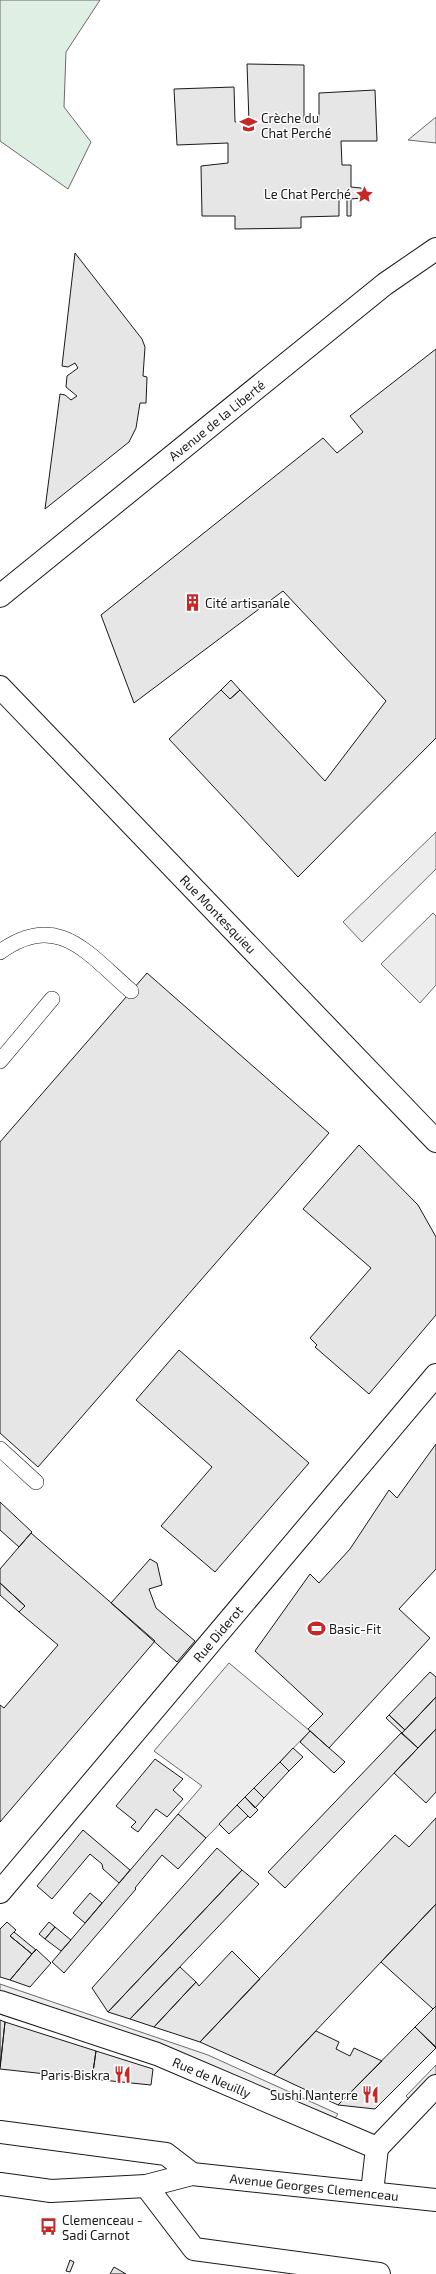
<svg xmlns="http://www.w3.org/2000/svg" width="436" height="2274" font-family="'Exo 2',sans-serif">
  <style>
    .green { fill: #e0efe3; stroke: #6a6a6a }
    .parking { fill: #ededed; stroke: #6a6a6a }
    .building { fill: #e6e6e6; stroke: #1a1a1a }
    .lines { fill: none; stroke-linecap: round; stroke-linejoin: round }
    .service-casing { stroke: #1a1a1a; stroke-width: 16 }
    .minor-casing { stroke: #1a1a1a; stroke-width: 24 }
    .primary-casing { stroke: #1a1a1a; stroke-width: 24 }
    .service { stroke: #fff; stroke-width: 15 }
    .minor { stroke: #fff; stroke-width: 22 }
    .primary { stroke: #fff; stroke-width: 22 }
    .labels { text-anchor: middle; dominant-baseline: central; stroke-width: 3; stroke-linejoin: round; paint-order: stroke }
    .poi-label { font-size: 13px; fill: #1a1a1a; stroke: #fff; text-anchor: start }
    .street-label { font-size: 13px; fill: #1a1a1a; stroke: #fff }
  </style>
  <rect width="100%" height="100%" fill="#fff"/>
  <path class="green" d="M0,0H100L66,52L64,107L91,142L68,189L0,141Z"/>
  <path class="parking" d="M436,117V143L408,140Z
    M436,832V869L362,942L343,922Z
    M433,913L436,916V985L420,1003L381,964Z
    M229,1663L310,1731L206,1838L178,1814L202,1786L154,1751Z
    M0,1984L208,2055L338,2114L333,2121L0,1995Z
    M436,2065V2080L413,2103L406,2096Z"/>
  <path class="building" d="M247,64L304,65V121L319,122V93L375,90L377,141H341L342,165H351V187L361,188L364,192L361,198L351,199V216H347V199H339V216L301,217V228L235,229V216H202L201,166L228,163V143L177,145L174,89L234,87L235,122H249Z
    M75,253L142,339L145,347L143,376L147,377L146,403H140L136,428L129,442L45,509L60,394L65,395L71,400L77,396L66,387L67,376L78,368L75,363L68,367L62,366Z
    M436,349V738L298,877L169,739L221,690L230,699L240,690L325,781L386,701L283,591L134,703L101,615L323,438L337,453L363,432L350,416Z
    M231,680L240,690L230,699L221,690Z
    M147,973L329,1133L38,1467L0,1433V1142Z
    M359,1145L418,1205L436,1237V1315L369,1394L315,1347L317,1345L310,1338L371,1268L303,1209Z
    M179,1350L309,1463L215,1572L161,1526L212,1467L136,1400Z
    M436,1444V1569L399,1609L430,1638L329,1748L308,1729L323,1714L255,1651L310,1574L319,1583L350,1549L389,1490L397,1498Z
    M0,1502L32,1532L19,1547L0,1530Z
    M31,1533L155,1641L0,1822V1705L4,1708L58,1645L19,1612L25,1606L0,1583V1569Z
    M150,1559L157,1563L162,1585L149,1589L156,1608L195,1641L177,1662L111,1603Z
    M0,1583L25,1606L19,1612L0,1595Z
    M430,1672L436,1677V1697L405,1730L389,1715Z
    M436,1697V1729L418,1748L402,1733Z
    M389,1715L405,1730L402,1733L386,1718Z
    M436,1729V1792L426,1803L394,1773Z
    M310,1731L345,1762L334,1773L300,1742Z
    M401,1733L418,1748L285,1888L268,1872Z
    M293,1748L303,1757L289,1771L280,1762Z
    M155,1759L183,1779L173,1790L183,1799L167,1817L156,1809L138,1832L131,1827L136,1822L116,1806Z
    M280,1762L289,1771L264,1798L254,1788Z
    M254,1788L264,1798L255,1808L245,1797Z
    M245,1797L258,1810L250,1818L237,1805Z
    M237,1805L248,1816L229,1834L219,1824Z
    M178,1814L206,1838L178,1869L162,1855L135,1888L136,1889L64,1973L52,1962Z
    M436,1818V1904L274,2075L200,2042L395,1835L409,1847Z
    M83,1830L130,1870L119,1883L103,1869L102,1864L90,1854L52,1899L37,1886Z
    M217,1848L242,1870L108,2012L92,1988Z
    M242,1870L259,1884L130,2019L108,2012Z
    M90,1893L102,1903L85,1923L73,1913Z
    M436,1904V2006L433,2009L381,1962Z
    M7,1922L16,1930L10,1936L32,1954L10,1980L0,1977V1929Z
    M49,1922L55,1927L45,1939L39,1934Z
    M55,1927L71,1940L61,1951L45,1939Z
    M14,1932L36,1950L32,1954L10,1936Z
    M36,1949L51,1963L30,1987L10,1980Z
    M232,1951L260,1979L200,2042L154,2027L196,1982L199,1986Z
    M180,1967L196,1982L154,2027L130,2019Z
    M436,2006V2047L415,2027Z
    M0,2020L5,2022L0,2067Z
    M5,2022L96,2051L92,2079L0,2069Z
    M415,2027L436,2048L375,2109L338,2105Z
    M316,2031L339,2042L336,2049L350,2056L354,2048L382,2061L338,2105L274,2075Z
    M96,2051L153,2069L151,2085L92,2079Z
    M70,2260L74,2262L70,2272L66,2271Z
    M114,2267L126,2274H110Z"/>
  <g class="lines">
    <defs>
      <path id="service" d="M0,952C58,910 88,954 131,991
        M0,1061L52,999
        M0,1449L36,1482"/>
      <g id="minor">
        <path id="s1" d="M0,596L385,284L436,249"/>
        <path id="s2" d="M0,687L436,1141"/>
        <path id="s3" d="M0,1892L436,1375"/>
        <path id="s4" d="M0,2002L157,2054L377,2148"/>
        <path d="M377,2148L436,2086"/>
        <path d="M146,2186L194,2249L379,2274"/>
        <path d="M372,2192L377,2148"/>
      </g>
      <g id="primary">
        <path d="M0,2132L166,2154L192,2174"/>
        <path id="s5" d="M0,2184L51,2191L146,2186L192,2174L436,2200"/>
      </g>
    </defs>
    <use href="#service" class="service-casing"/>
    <use href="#minor" class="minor-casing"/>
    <use href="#primary" class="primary-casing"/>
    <use href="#service" class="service"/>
    <use href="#minor" class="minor"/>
    <use href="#primary" class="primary"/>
  </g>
  <defs>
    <symbol id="school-bare" viewBox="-9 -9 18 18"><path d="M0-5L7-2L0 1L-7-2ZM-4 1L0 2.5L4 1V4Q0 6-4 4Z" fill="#c62828" stroke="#fff" stroke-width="2.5" paint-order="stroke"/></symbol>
    <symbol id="sight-bare" viewBox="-9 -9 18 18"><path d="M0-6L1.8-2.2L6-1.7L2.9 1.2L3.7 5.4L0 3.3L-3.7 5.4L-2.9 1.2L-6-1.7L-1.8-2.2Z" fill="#c62828" stroke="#fff" stroke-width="2.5" paint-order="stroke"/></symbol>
    <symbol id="building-bare" viewBox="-9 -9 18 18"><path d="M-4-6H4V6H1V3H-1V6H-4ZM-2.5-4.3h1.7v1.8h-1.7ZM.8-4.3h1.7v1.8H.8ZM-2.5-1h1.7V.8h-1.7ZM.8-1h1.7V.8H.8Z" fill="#c62828" stroke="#fff" stroke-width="2.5" paint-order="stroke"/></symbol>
    <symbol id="stadium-bare" viewBox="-9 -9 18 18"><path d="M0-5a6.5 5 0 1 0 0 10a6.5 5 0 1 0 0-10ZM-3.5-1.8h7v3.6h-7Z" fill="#c62828" stroke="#fff" stroke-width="2.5" paint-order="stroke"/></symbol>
    <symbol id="restaurant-bare" viewBox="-9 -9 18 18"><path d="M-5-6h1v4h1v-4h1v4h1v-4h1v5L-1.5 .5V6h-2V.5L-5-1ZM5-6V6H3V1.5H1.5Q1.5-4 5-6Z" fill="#c62828" stroke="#fff" stroke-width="2.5" paint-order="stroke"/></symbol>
    <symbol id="bus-bare" viewBox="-9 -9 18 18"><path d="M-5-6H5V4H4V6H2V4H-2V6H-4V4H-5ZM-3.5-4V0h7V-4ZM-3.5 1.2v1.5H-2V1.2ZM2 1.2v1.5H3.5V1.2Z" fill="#c62828" stroke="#fff" stroke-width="2.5" paint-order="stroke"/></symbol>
  </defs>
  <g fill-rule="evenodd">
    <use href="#school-bare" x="236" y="112" width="25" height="25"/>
    <use href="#sight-bare" x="352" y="182" width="25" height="25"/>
    <use href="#building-bare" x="180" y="590" width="25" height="25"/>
    <use href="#stadium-bare" x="304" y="1616" width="25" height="25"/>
    <use href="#restaurant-bare" x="110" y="2062" width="25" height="25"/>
    <use href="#restaurant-bare" x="358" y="2082" width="25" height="25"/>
    <use href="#bus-bare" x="36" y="2214" width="25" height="25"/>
  </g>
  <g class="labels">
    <g class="poi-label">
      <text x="261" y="118">Crèche du<tspan x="261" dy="15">Chat Perché</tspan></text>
      <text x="351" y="194" text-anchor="end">Le Chat Perché</text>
      <text x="205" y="603">Cité artisanale</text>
      <text x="329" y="1629">Basic-Fit</text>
      <text x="110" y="2075" text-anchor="end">Paris Biskra</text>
      <text x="358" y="2095" text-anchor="end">Sushi Nanterre</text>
      <text x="62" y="2220">Clemenceau -<tspan x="62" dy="15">Sadi Carnot</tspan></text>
    </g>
    <g class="street-label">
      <text stroke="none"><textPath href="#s1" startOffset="279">Avenue de la Liberté</textPath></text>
      <text stroke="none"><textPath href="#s2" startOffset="315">Rue Montesquieu</textPath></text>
      <text stroke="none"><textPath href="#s3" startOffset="338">Rue Diderot</textPath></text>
      <text stroke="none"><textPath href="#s4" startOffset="225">Rue de Neuilly</textPath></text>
      <text stroke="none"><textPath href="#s5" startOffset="317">Avenue Georges Clemenceau</textPath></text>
    </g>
  </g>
</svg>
